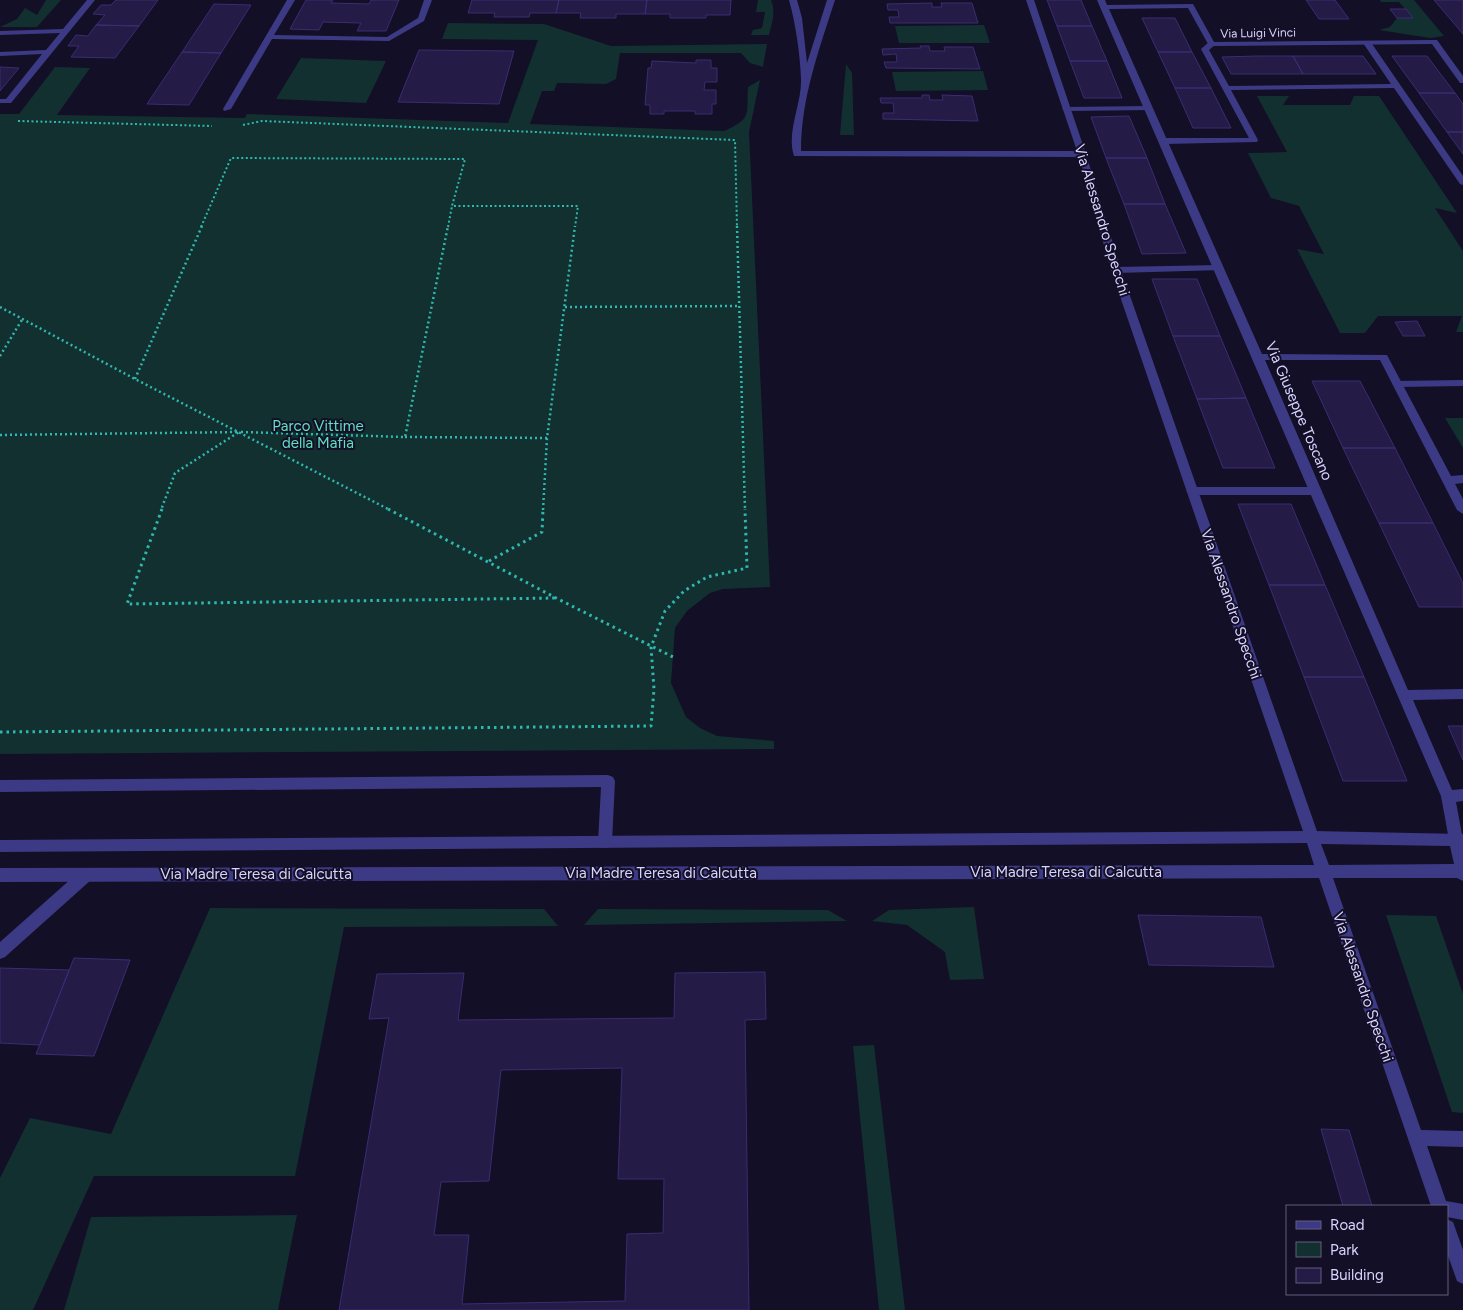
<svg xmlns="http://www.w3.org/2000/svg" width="1463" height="1310" font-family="Figtree,sans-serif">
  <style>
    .green { fill: #12302f }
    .building { fill: #241b47; stroke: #3b2d73; fill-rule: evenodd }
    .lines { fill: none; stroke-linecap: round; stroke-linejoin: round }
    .path-far2 { stroke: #2fb8b0; stroke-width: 2; stroke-dasharray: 2 2.5; stroke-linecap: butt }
    .path-far1 { stroke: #2fb8b0; stroke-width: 2.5; stroke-dasharray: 2 3; stroke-linecap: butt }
    .path { stroke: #2fb8b0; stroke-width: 3; stroke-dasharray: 2.5 4; stroke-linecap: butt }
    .service { fill: #3d3a85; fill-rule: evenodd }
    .minor { fill: #3d3a85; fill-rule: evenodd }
    .tertiary { fill: #3d3a85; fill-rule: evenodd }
    .labels { text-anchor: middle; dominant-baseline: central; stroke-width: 4; stroke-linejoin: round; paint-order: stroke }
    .far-street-label { font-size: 12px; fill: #d9d4ff; stroke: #130f26 }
    .street-label { font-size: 15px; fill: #d9d4ff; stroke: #130f26 }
    .park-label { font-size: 15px; fill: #5fe0c0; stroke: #130f26 }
  </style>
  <rect width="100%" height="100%" fill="#130f26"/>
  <path class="green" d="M46,0H61L37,27H0L17,19L25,8L37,15Z
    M758,0H771C776,12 772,23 769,35H751L753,30L762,28L765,12H756Z
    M1380,0H1414L1444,36L1430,38L1379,30L1390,27L1397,18H1413L1399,2H1381Z
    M448,23L544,24L611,46L767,44L763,67L750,63L741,53H620L616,79L606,84L557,83L554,91H542L530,124L724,131C753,118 746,115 748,87L760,80L749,132L770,587L723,589L710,593L687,611L675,628L671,683L686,717L700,728L717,736L774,741V749L0,754V114H19L55,67L90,68L57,115L245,118L247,114L508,123L538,40L442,39Z
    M984,25L990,43H899L895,26Z
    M301,58L386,61L366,103L276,99Z
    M846,64L852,73L854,135H840Z
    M983,71L988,90L896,91L892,72Z
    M1257,96H1289L1283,105H1350L1354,96H1379L1457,213L1435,208L1463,251V332H1456L1462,316H1378L1365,333H1340L1297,249L1324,254L1299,206L1271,198L1248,153L1287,152Z
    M1445,418H1463V448Z
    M974,907L984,979L950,980L945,952L907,925L872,921L889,910Z
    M210,908L544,909L558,926L344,927L295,1176H94L33,1310H0V1178L30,1118L111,1134Z
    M598,909L828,910L847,921L584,925Z
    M1386,915L1436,916L1463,994V1113L1452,1112Z
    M874,1045L905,1310H879L853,1046Z
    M297,1215L278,1310H64L91,1217Z"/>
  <path class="building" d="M116,0H158L139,26L96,25L105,15L93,14L101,5H111Z
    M306,0H333L331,3L369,4L371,0H399L386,31H357L361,23L323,22L319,30L290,29Z
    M472,0H559L556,13H530L529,17H494L495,13H468Z
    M559,0H647L645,14H616V18H580L581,13H556Z
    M647,0H731L730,15H706V18H670V14H645Z
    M1047,0H1081L1092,26H1057Z
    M1306,0H1335L1349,19H1319Z
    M1434,0H1463V34Z
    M932,3V7H942L941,3H972L978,23H890L889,17H899L898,10H888L887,4Z
    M214,4L251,5L221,53L182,52Z
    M1390,9H1406L1413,18H1397Z
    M1142,18H1175L1192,52H1158Z
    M96,25L139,26L115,58L71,57L79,46H68L76,35L88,36Z
    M1057,26H1092L1107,61H1070Z
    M920,46H929L930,51H945L944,47H973L980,69L886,68L884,62H897L896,54L883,55L882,49L921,48Z
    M419,50L514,51L499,104L398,102Z
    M182,52L221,53L189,105L147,104Z
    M1158,52H1192L1211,88H1175Z
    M1257,56H1293L1303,74H1231L1222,57Z
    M1293,56H1363L1376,74H1303Z
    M1392,56H1427L1455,93H1419Z
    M696,60H711V68H717V82H705L704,90H716V104H712V114H695V111H664V114H650V105H645L648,68H651L652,61L696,63Z
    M1070,61H1107L1122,98H1084Z
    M0,67L19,68L0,91Z
    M1175,88H1211L1231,128H1193Z
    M1419,93H1455L1463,104V132H1447Z
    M922,95H929L930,100H943L942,95L972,96L978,121L883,119V113H894L893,103H881L880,98H922Z
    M1129,116L1147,158H1106L1091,117Z
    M1447,132H1463V154Z
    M1106,158H1147L1165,204H1124Z
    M1124,204H1165L1186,253L1142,254Z
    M1152,279H1197L1220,336H1173Z
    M1417,321L1425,336H1403L1395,322Z
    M1173,336H1220L1246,398L1197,399Z
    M1312,381H1360L1395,448H1343Z
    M1246,398L1275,468H1223L1197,399Z
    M1343,448H1395L1433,523H1379Z
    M1238,504H1291L1325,585H1269Z
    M1379,523H1433L1463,583V607H1419Z
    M1269,585H1325L1364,677H1304Z
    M1304,677H1364L1407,781H1343Z
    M1448,726H1463V760Z
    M1138,915L1261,917L1274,967L1149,965Z
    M74,958L130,960L94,1056L36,1054Z
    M0,968L69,970L40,1045L0,1043Z
    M765,972L766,1019L745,1020L749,1310H339L389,1018L369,1019L377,974L464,973L458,1020L674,1018L675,973ZM622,1068L618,1179H664L663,1233L627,1234L625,1301L462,1304L469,1235H434L441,1182L489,1181L501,1070Z
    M1321,1129L1349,1130L1372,1206H1343Z"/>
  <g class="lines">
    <path class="path-far2" d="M18,121L212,126
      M243,125L262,121L735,140L737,227
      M201,227L231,158L465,159L452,206H578L575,227
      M448,227L452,206"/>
    <path class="path-far1" d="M737,226L745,510
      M0,307L135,379L390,510
      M565,307L740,306
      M0,356L23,318
      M135,379L202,226
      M241,432L405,437L448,226
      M0,435L239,432L175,473L161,510
      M405,437L547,438
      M543,510L547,438L575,226"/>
    <path class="path" d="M162,509L127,604L556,598
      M388,509L556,598L673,657
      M489,561L542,532L543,509
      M0,732L651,726L654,689L651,647L665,611L684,591L707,577L747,568L745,509"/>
    <path class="service" d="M87,0H95L11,103H0V99H6L42,54L0,56V52L46,50L60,33L0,35V31L63,29Z
      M287,0H295L274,35L387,37L418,18L424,0H432L424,21L389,41L272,39L231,109L224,111L223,109Z
      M1364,41H1370L1463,176V185L1460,184L1394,88L1231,90L1258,140L1257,142L1164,144L1160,141L1164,138H1249L1201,49L1209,42L1216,44L1209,50L1229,86L1391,84L1363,43Z
      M1149,106H1152V110L1066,111L1062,109L1066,107Z
      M1219,265L1224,268L1222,270L1116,273L1111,270L1116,267Z
      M1463,380V386L1397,387L1392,384L1397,381Z
      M1192,487H1316L1322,491L1316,495H1192L1186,491Z
      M608,775L613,777L615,781L612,842L610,847L605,848L600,847L598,842L601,787L0,792V780Z
      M86,868L91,870L93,875L91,880L5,957L0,959V942L81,870Z"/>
    <path class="minor" d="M789,0H797L802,18L807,63L827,0H835C819,50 801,98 801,151H1077L1026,0H1034L1086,154L1121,270L1319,837L1317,842L1312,843L1307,842L1305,837L1111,270L1079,157L794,156C786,132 802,104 801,79C800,55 796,25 789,0Z
      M1097,0H1105L1107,5L1193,4L1214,42L1434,40H1437L1463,76V83H1460L1432,44L1212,46L1208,44L1188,8L1109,9L1262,354L1387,355L1451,476L1463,475V483L1455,484L1463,499V514L1457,510L1380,360H1265L1408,690L1463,689V699L1413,700L1452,790L1463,789V801L1456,802L1463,840L1461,845L1456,846L1451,845L1449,840L1441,796Z"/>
    <path class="tertiary" d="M1312,831L1463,834V881L1457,878H1333L1421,1130L1463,1131V1147L1427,1146L1446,1201L1463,1204V1220L1447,1217V1206H1431L1319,878L0,882V868L1314,865L1307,843L0,852V840ZM1321,844L1450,846L1454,864L1329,865Z
      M1447,1219L1453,1222L1463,1250V1284L1457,1281L1447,1253Z"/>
  </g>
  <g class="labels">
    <g class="far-street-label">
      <text transform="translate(1258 33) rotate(-1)">Via Luigi Vinci</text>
    </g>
    <g class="street-label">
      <text transform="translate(1102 220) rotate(73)">Via Alessandro Specchi</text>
      <text transform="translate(1299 411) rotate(67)">Via Giuseppe Toscano</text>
      <text transform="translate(1231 604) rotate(71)">Via Alessandro Specchi</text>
      <text x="1066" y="872">Via Madre Teresa di Calcutta</text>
      <text x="661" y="873">Via Madre Teresa di Calcutta</text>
      <text x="256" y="874">Via Madre Teresa di Calcutta</text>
      <text transform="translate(1363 987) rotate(71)">Via Alessandro Specchi</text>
    </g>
    <g class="park-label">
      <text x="318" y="426">Parco Vittime<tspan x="318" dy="17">della Mafia</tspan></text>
    </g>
  </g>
  <rect x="1286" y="1205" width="162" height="90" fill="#130f26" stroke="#625e7d"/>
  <rect x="1296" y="1221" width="25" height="8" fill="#3d3a85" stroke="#625e7d"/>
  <text x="1330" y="1230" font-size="15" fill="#d9d4ff">Road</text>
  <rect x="1296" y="1242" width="25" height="15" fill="#12302f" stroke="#625e7d"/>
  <text x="1330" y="1255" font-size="15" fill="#d9d4ff">Park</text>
  <rect x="1296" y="1268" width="25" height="15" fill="#241b47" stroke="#625e7d"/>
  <text x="1330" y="1280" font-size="15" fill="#d9d4ff">Building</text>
</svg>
